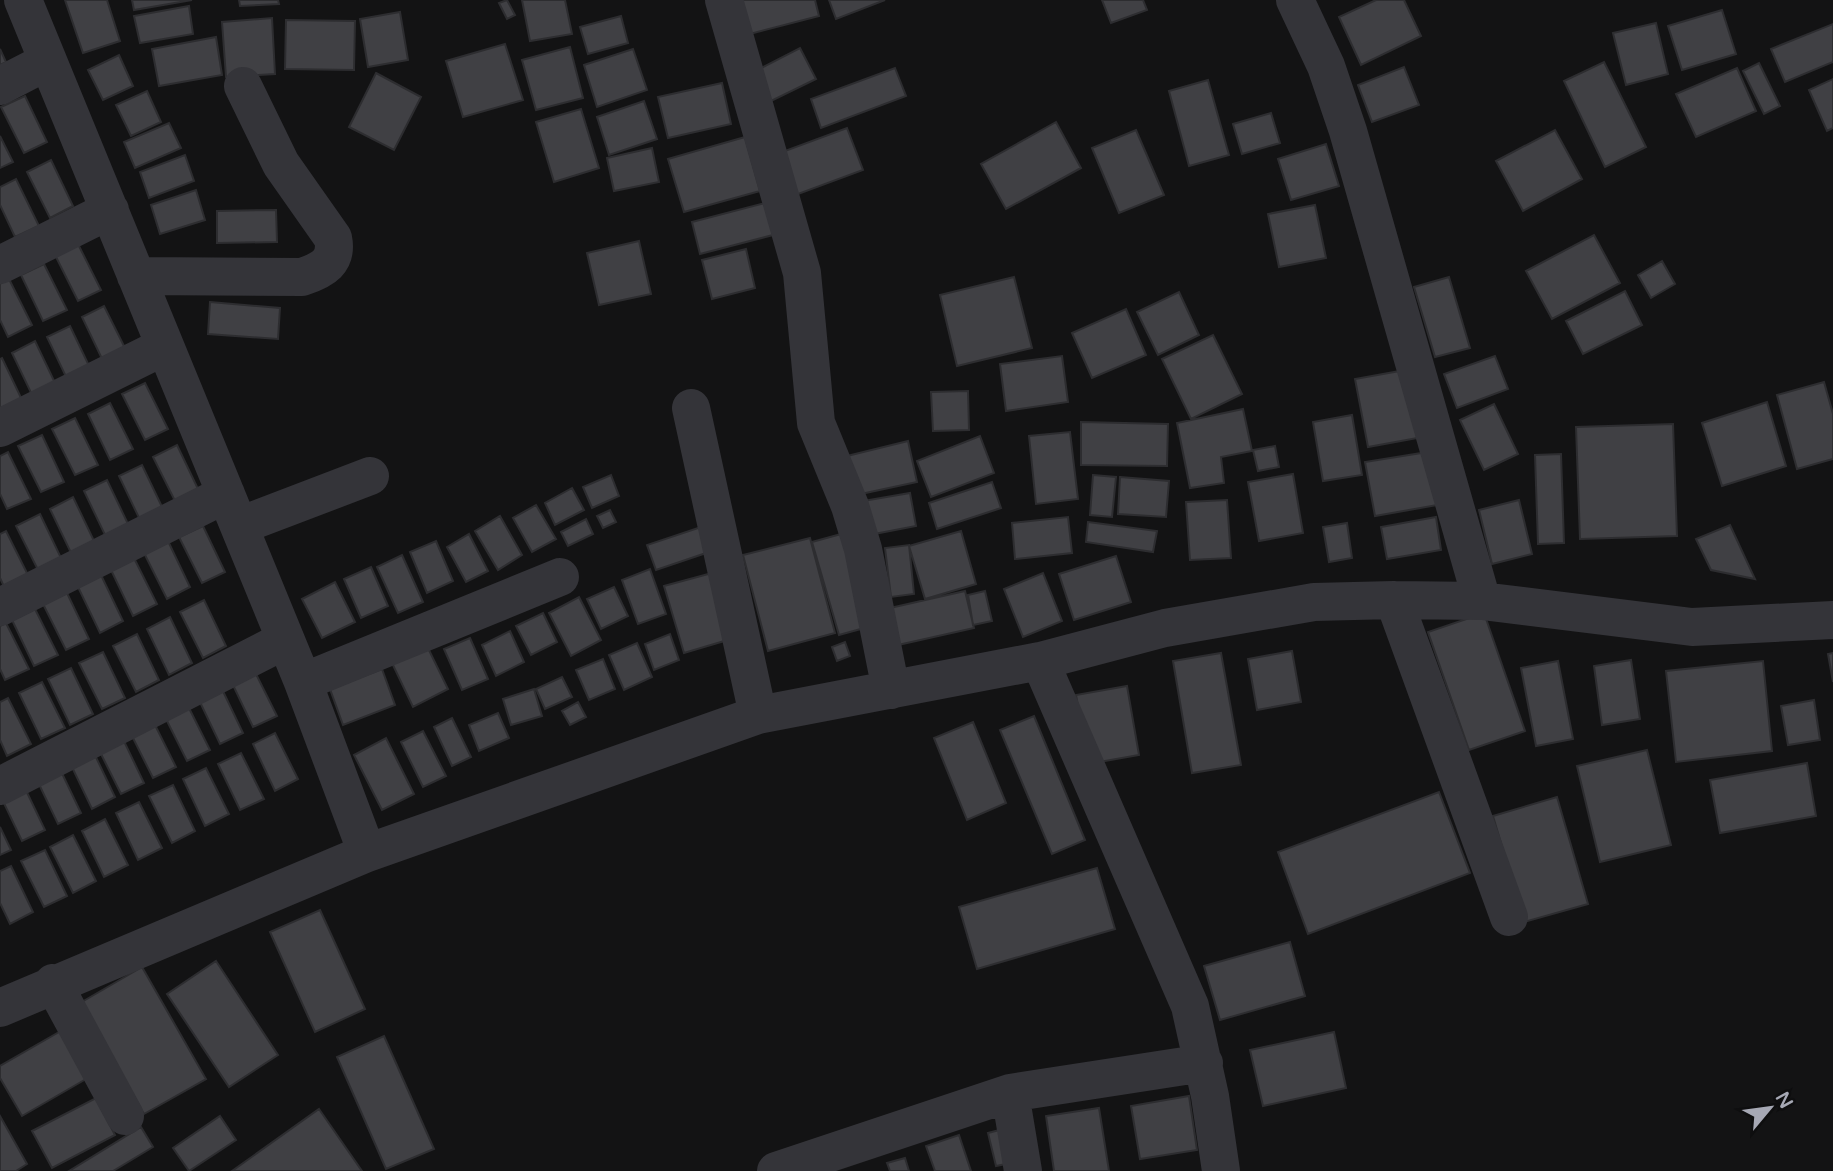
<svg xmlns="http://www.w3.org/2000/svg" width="1833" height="1171" font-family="'Varela Round',sans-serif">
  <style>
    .building { fill: #404044; stroke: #2d2d30; stroke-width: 2 }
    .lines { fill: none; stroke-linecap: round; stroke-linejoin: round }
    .street { stroke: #343439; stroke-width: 38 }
  </style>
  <rect width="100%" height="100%" fill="#131314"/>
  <path class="building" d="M65,0H107L120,41L83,53Z
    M132,0H192L134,10Z
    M239,0H278L279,4L240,6Z
    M507,0L515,15L507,19L499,3Z
    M522,0H565L572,34L530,41Z
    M742,0H815L819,16L746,35Z
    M829,0H885L836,19Z
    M1102,0H1143L1147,10L1111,23Z
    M1376,0H1404L1421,36L1361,65L1339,17Z
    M189,6L193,34L140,43L134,16Z
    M1722,10L1736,54L1682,70L1668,26Z
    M400,12L408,60L368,67L360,19Z
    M621,16L628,43L588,54L580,27Z
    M272,18L275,74L226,77L222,22Z
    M286,20L355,21L354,70L285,69Z
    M1656,23L1668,74L1626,85L1613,33Z
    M1833,24V62L1785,82L1771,49Z
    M216,37L222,75L159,86L152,49Z
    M505,44L523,100L463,117L446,61Z
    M570,47L583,98L536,110L522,60Z
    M800,48L816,79L763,105L748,75Z
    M0,49L6,62L0,65Z
    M633,49L647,90L597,107L584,65Z
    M119,55L133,86L103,100L88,70Z
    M1604,62L1646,147L1605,167L1564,81Z
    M1759,63L1780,106L1764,114L1743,71Z
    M1404,67L1419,105L1372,122L1358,85Z
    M895,68L906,96L821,128L811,99Z
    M1737,68L1756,111L1696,137L1676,94Z
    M376,73L421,97L394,150L349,127Z
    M1833,79V128L1827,131L1809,90Z
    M1208,80L1229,155L1189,166L1169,91Z
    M722,83L731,124L668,138L658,97Z
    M147,91L161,122L131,136L116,105Z
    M25,96L47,142L24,153L1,107Z
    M644,101L657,139L609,155L597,117Z
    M581,109L599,168L554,182L536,122Z
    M1271,113L1280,143L1242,154L1233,124Z
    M1056,122L1081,168L1006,209L981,164Z
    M169,123L181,148L135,168L124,142Z
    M847,128L863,170L790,197L774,155Z
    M1136,130L1164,195L1119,213L1092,148Z
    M1555,130L1582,179L1523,211L1496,161Z
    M0,136L13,162L0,168Z
    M745,137L760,191L684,212L668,159Z
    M1326,144L1339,186L1291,200L1278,159Z
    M652,148L659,182L614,191L607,158Z
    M185,155L194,181L149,198L140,172Z
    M51,160L73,206L50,218L27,172Z
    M16,179L39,226L15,237L0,205V187Z
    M196,190L205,220L160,234L151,205Z
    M769,202L777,234L700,254L692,222Z
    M1315,205L1326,258L1279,267L1268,214Z
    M276,210L277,242L217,243V211Z
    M1594,235L1620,283L1552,319L1526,271Z
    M639,241L651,294L599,305L587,253Z
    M78,244L101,290L78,301L55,255Z
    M746,249L755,288L712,299L702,260Z
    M1662,261L1675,284L1651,298L1638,275Z
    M44,264L67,310L43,321L21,275Z
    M1014,277L1032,348L957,366L940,295Z
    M1449,277L1470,348L1435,357L1414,287Z
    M9,279L32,325L8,337L0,320V284Z
    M1625,291L1642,325L1583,354L1566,321Z
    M1179,292L1199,335L1158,355L1137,312Z
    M210,302L280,308L278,339L208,334Z
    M104,306L127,352L104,363L82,317Z
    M1126,309L1146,355L1092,378L1072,333Z
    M70,326L92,372L69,383L47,337Z
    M1213,335L1242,394L1191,419L1162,359Z
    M35,341L57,387L34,399L12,353Z
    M1062,356L1068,402L1006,411L1000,364Z
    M1495,356L1508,389L1457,408L1444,374Z
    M2,358L24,404L0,414V359Z
    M1411,369L1423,437L1368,447L1355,379Z
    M1824,382L1833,414V459L1797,469L1777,395Z
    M145,383L168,429L145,440L122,394Z
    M968,391L969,430L933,431L931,392Z
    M1767,402L1786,466L1722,486L1702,423Z
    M110,403L133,449L110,460L88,414Z
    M1494,404L1518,454L1484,470L1460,420Z
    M1243,409L1252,451L1221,457L1224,483L1190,488L1177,423Z
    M1352,415L1362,475L1323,481L1313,422Z
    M75,418L98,465L75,475L52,429Z
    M1081,422L1168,424L1167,466L1081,465Z
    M1673,424L1677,536L1580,539L1576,427Z
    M1070,432L1078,499L1036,504L1029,436Z
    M42,435L64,482L41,492L18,446Z
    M980,436L994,473L931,497L917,461Z
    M908,441L917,482L856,495L847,456Z
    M177,445L199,491L176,503L153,457Z
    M1275,446L1279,467L1258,471L1253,450Z
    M1434,451L1443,504L1375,516L1365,462Z
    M8,452L31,499L7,509L0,494V456Z
    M1561,454L1564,543L1538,544L1535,455Z
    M142,465L164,511L141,522L119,476Z
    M1293,474L1303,533L1259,541L1248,482Z
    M611,475L619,496L592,508L583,487Z
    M1093,475L1116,477L1112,517L1090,515Z
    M1120,477L1169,481L1166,517L1118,514Z
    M107,480L129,526L106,537L84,491Z
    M992,482L1001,508L937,529L929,503Z
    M572,488L584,510L555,525L545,503Z
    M910,493L916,526L869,535L863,501Z
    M73,497L95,543L72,555L50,509Z
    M1227,500L1231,558L1190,560L1186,502Z
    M1519,500L1532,554L1492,564L1479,510Z
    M536,505L556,539L532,552L513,518Z
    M610,510L616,522L603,528L597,516Z
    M40,514L62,560L39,572L16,526Z
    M500,516L522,555L498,570L475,531Z
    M1068,517L1072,553L1015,559L1012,523Z
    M1436,517L1441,550L1387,559L1381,527Z
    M586,519L593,534L568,546L561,532Z
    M1088,522L1157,531L1153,552L1086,542Z
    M1347,523L1352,558L1329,562L1323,527Z
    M1730,525L1755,579L1711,570L1696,539Z
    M203,526L225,572L202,583L179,537Z
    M704,526L712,551L656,570L647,545Z
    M6,531L29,577L5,589L0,578V534Z
    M961,531L976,584L925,599L909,546Z
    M469,534L488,571L466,582L447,547Z
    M841,534L868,627L839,635L812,542Z
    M810,538L835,633L768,651L743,555Z
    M168,541L190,587L167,599L144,553Z
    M436,541L453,581L427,593L410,552Z
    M909,545L914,594L891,597L885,548Z
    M402,555L423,602L398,613L377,567Z
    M1116,556L1131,602L1074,620L1059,574Z
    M134,558L157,604L133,616L111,570Z
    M371,567L388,606L361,618L344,579Z
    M650,569L666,614L638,624L622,580Z
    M712,573L731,639L684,653L664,586Z
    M1043,573L1062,621L1023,637L1004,589Z
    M101,575L123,621L100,633L78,587Z
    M335,582L355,622L322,638L302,599Z
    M614,587L628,616L601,629L587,599Z
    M965,591L974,628L898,645L890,608Z
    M985,591L992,621L973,625L968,595Z
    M67,593L89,639L66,650L43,604Z
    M579,597L601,640L571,656L549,613Z
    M204,600L226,646L203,658L180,612Z
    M35,609L58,655L34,666L12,620Z
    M543,613L557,642L531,655L516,626Z
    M1484,613L1525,731L1469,750L1428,632Z
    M170,617L192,663L169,675L147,629Z
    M6,623L29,669L5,680L0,669V626Z
    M510,631L524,662L496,676L482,645Z
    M137,634L159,680L136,692L113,646Z
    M670,634L679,660L654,670L645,644Z
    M470,638L488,679L462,690L444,649Z
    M845,642L850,656L837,661L832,647Z
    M637,643L652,677L624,690L609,655Z
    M426,644L448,689L413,707L391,661Z
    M1292,651L1301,702L1257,710L1248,659Z
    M103,652L125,698L102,709L79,663Z
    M1221,653L1241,765L1192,773L1173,661Z
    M1833,653V682L1828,654Z
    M603,659L615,689L589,700L576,670Z
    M1631,660L1640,719L1602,725L1594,666Z
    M1558,661L1573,739L1536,746L1521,668Z
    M1763,661L1772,751L1676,762L1666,671Z
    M71,668L93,714L70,725L48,679Z
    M382,669L395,705L343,725L330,689Z
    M254,670L277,716L253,727L231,681Z
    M562,677L572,697L545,709L536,689Z
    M42,682L65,728L41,739L19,693Z
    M1127,686L1139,755L1088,764L1076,695Z
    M221,687L243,733L220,744L198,698Z
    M534,689L542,716L511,725L503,699Z
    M8,698L31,744L7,756L0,740V702Z
    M1814,700L1820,740L1788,745L1781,706Z
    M578,702L586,717L570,725L562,711Z
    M187,704L210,750L187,761L164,715Z
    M498,713L509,738L479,751L469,725Z
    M1034,716L1085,840L1052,854L1000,730Z
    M452,718L471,757L452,766L434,727Z
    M153,721L176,767L153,778L130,732Z
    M973,722L1006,803L967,820L934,738Z
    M423,731L446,776L423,787L401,742Z
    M275,733L298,779L275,791L253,744Z
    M122,737L144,783L121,794L98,748Z
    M386,738L414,794L382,810L354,755Z
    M1647,750L1671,845L1600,862L1577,766Z
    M93,751L115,797L92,809L70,763Z
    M241,753L264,799L240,810L218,764Z
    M1807,763L1816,816L1720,833L1710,780Z
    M59,767L81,813L58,824L36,778Z
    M206,768L229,814L205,826L183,779Z
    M23,784L45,830L22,841L0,795Z
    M173,785L195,831L172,843L149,796Z
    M1439,792L1470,873L1308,934L1278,852Z
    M1557,797L1588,904L1524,922L1493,816Z
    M139,802L162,848L138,860L116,813Z
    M105,819L128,865L104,877L82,831Z
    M0,827L11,850L0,855Z
    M73,835L96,881L73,893L50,847Z
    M45,850L67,896L44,907L21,861Z
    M11,866L33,912L10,924L0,903V871Z
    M1097,868L1115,929L977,969L959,907Z
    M320,910L365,1009L315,1032L270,932Z
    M1290,942L1305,996L1220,1020L1204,966Z
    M216,961L278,1055L229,1087L167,994Z
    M142,967L206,1079L144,1114L80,1003Z
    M66,1028L93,1075L22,1116L0,1078V1066Z
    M1334,1032L1346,1088L1263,1106L1250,1050Z
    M384,1036L434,1149L386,1169L337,1057Z
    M1189,1096L1197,1150L1140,1159L1131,1106Z
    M96,1098L115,1135L52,1168L32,1131Z
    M1099,1108L1109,1171H1054L1046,1116Z
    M319,1109L362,1171H232Z
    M0,1116L27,1164L16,1171H0Z
    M220,1116L236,1140L189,1171L173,1148Z
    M141,1127L153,1147L113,1171H69Z
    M1003,1129L1011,1163L996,1166L988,1133Z
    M959,1135L971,1171H935L926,1146Z
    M905,1158L909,1171H890L887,1163Z"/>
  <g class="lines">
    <path class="street" d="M23,0L303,682L367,853
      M724,0L802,273L816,423L850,506L863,549L891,690
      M1295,0L1326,66L1348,131L1482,601
      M0,86L48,61
      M0,265L110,210
      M136,276L302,277C323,270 338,262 333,238L281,164L243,86
      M691,408L758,715
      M0,428L165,346
      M239,526L370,476
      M1394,600L1509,917
      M0,607L226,494
      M1040,661L1190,1006L1210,1096L1221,1171
      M303,682L560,577
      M0,786L285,640
      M53,983L125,1116
      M0,1008L367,853L758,715L1040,661L1165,628L1314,602L1394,600L1482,601L1692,627L1833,620
      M1010,1093L1023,1171
      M776,1171L1010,1093L1204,1063"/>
  </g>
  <g transform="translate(1770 1108) rotate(61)" stroke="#0e0e0f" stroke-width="5" paint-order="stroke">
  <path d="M0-5L12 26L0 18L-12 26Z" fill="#a6a8b4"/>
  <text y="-10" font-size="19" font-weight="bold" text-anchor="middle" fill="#a6a8b4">N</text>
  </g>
</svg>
